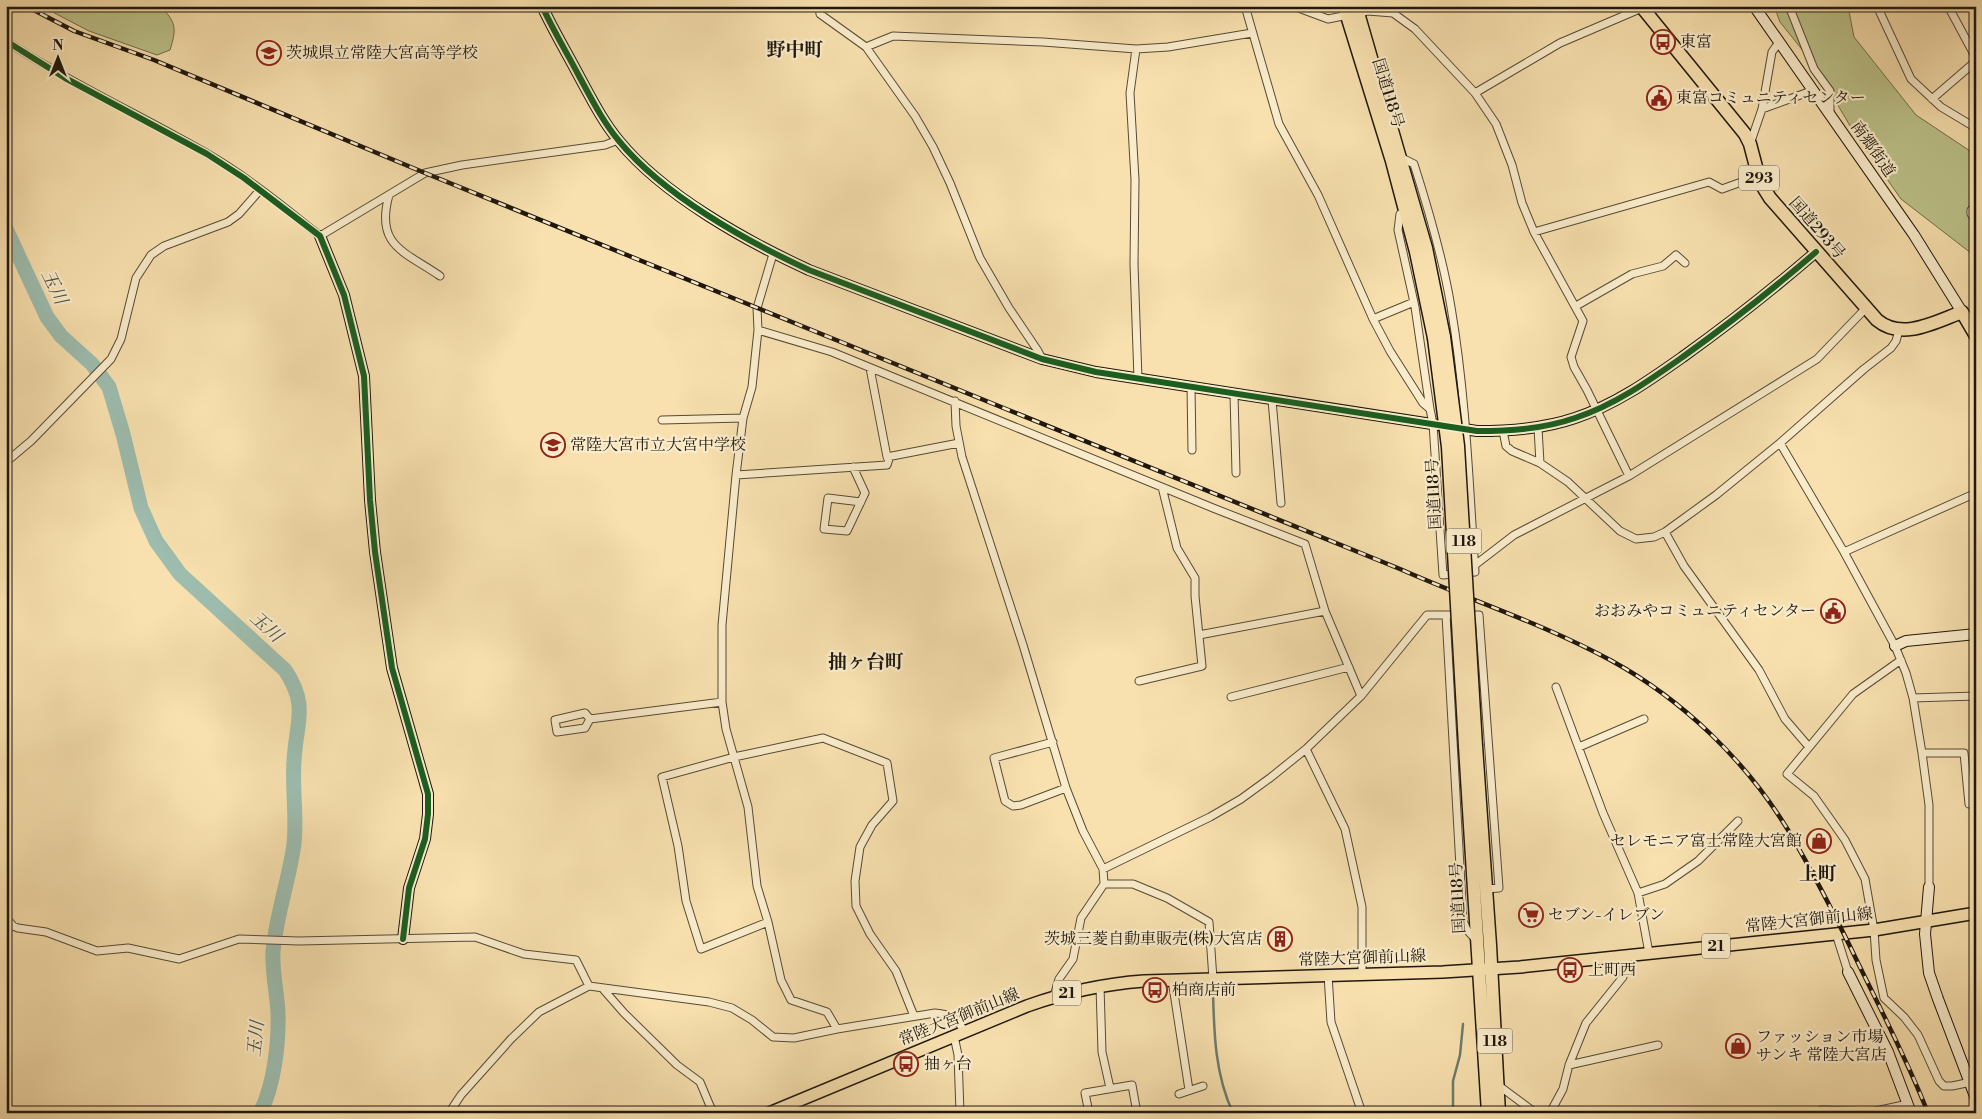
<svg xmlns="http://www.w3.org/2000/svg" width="1982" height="1119" font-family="'Libre Bodoni','Noto Serif JP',serif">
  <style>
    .green { fill: #bdc38b; stroke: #6e6d4c }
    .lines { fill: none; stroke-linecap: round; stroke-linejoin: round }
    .stream { stroke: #6b7b6f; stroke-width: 2.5 }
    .river { stroke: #9dbdaf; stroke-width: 15 }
    .street-casing { stroke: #554a36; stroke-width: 9 }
    .secondary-casing { stroke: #1f170e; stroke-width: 12 }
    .primary-casing { stroke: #1f170e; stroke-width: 14 }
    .highway-casing { stroke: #1f170e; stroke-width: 15 }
    .street { stroke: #faeccb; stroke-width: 7 }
    .secondary { stroke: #faeccb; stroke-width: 10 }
    .primary { stroke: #f8e1af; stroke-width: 11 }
    .highway { stroke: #f8e1af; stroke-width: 12 }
    .rail-casing { stroke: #1f170e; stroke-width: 4.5 }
    .rail { stroke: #faeccb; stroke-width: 2.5; stroke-dasharray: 8; stroke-linecap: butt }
    .highway-bridge-casing { stroke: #1f170e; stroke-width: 15; stroke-linecap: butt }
    .highway-bridge { stroke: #f8e1af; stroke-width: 12 }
    .cycleway-casing { stroke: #faeccb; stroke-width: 9 }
    .cycleway { stroke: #1b5e20; stroke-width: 6 }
    .labels { text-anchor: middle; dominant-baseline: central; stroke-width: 4.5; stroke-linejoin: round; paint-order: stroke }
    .shield { fill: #faeccb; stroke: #615747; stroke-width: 1 }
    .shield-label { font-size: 15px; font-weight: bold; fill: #1f170e }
    .poi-label { font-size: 16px; fill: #1f170e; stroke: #faeccb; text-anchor: start }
    .street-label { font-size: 16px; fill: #1f170e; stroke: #faeccb }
    .water-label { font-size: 18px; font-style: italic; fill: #4b5146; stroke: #faeccb }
    .quarter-label { font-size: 19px; font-weight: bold; fill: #1f170e; stroke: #faeccb }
  </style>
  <rect width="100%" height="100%" fill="#f8e1af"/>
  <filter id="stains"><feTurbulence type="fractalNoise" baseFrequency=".004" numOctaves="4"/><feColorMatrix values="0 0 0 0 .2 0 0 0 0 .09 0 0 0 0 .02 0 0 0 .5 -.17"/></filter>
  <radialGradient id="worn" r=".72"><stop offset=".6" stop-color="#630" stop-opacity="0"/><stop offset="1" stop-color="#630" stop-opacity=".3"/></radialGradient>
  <path class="green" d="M41,6H160C176,22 177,28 170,50L157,55L89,31Z
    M1774,6H1848L1854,37L1916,115L1976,155V257L1901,199L1852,129L1812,62L1780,22Z"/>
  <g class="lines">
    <path class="stream" d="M1213,992C1214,1033 1215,1075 1233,1113
      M1453,1113V1081L1460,1055L1463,1024"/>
    <path class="river" d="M6,229L47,317L61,336L92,364L109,387L123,434L141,508L156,541L180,574L285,670C309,706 296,722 294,761C292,788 297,817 294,844C289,881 276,915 273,952C272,972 277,993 278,1013C279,1043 274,1086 260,1113"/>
    <defs>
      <path id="street" d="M819,6L820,14L866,47L915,116L933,147L950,183L980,258L1009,308L1038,351L1042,359
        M1245,6L1279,124L1318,195L1373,319L1390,351L1423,403L1430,409L1433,424L1443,575L1475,572C1469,483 1466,395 1451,307C1443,258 1429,211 1414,164L1400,157
        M1293,6L1328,19L1368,11L1393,13L1415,29L1475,93L1496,124L1512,165L1522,203L1534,232L1583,321L1571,357L1574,367L1587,390L1629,476L1514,535L1475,565
        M1789,6L1814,69L1830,91V113
        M1877,6L1911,79L1941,107L1976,128
        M1948,6L1976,58
        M6,41C70,83 140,115 206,153C246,176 284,207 320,236L425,173L462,165L605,145L618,140
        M866,47L893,36L1043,42L1136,49L1168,47L1252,33
        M1136,49L1130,93L1135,180L1134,264L1138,379
        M1475,93L1560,43L1642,8
        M1932,99L1976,61
        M1762,109L1814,90
        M1750,144L1762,109L1772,52L1779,42
        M389,195C375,246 404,251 440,276
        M1976,206L1971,210V214L1976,221
        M1405,211L1400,214L1398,230L1415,307L1430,409
        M1534,232L1709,182L1722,189L1758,176
        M773,254L757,308L758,330L752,387L743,418L736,475L722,625V702L726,729L748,807L757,886L768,922L781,980L791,1000L827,1012L837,1029
        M1576,306L1632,274L1663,266L1676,255L1685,263
        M1373,319L1414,302
        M758,330L832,352L1213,508L1305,544L1325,611L1361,696
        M870,368L887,457L959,443
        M1191,387L1192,450
        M1234,394L1236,473
        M1272,400L1281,503
        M955,401L956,426L962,457L1023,645L1066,788L1083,831L1103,869L1104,884L1081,918L1073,959L1059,979L1054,996
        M662,420L743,418
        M1538,428L1540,463
        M1503,431L1506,446L1512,451L1540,463L1568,482L1620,531L1636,539L1654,537L1665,532L1716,495L1780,443L1864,369L1891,348L1896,341L1899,330
        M1780,443L1844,552L1895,646L1906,673L1913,698L1922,753L1929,805V887
        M6,462L31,441L111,359L121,339L136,278L151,255L164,246L228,222L239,214L260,190
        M853,467L865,493L847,531L824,529L828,498L861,502
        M736,475L887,465L890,456
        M1629,476L1817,359L1866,308
        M1665,532L1684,566L1759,670L1785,719L1809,747
        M1844,552L1976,493
        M1446,615L1463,921L1467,930L1476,940
        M1199,635L1325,611
        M1901,660L1853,694L1787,774L1814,796L1845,840L1865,879L1874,930L1876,960L1884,998L1904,1017L1918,1035L1939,1081L1944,1086H1952L1976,1081
        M1139,681L1202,666L1195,596V578L1177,548L1162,487
        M1556,687L1603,813L1638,893L1649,953
        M1231,697L1349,667
        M1913,698L1976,696
        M590,719L585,728L557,732L555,720L585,713L590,719L722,702
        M1053,742L994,758L1005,801L1013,806L1021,805L1066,788
        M1579,747L1644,719
        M1306,749L1345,829L1362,907V974
        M1922,753H1964L1969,804
        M1103,869L1210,817L1241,799L1270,778L1306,749L1361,696L1427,615H1479L1499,888L1486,889
        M1104,884H1133L1167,898L1209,922L1213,979
        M1638,893L1665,884L1698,861L1738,821
        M6,917L13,926L18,928L46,932L97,951L128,948L179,959L239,939L299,941L475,937L524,954L576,960L589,986
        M768,922L701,949L686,901L678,846L662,777L734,757L823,738L887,763L893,801L872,825L860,847L855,881L856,906L870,934L896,971L914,1016
        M1836,934L1848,972
        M1328,975L1331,1022L1362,1113
        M1172,980L1189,1090
        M1100,986L1102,1052L1110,1088
        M603,989L624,1013L677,1065L700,1082L713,1113
        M954,1036L958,1055L960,1113
        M1569,1065L1658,1045
        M1498,1085L1533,1111L1540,1113
        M1179,1094L1203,1086
        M449,1113L461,1095L511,1039L539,1012L589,986L709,1002L732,1008L752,1020L773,1037L794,1038L837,1029L935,1013C951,1014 957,1019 965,1032
        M1089,1113L1085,1093L1132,1085L1137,1113
        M1550,1113L1563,1089L1569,1065L1586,1023L1623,977V956
        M1815,1113L1822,1110L1871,1112L1908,1104"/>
      <path id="secondary" d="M542,6C553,30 567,53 579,76C591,98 603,122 619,141C663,195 746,241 809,270L1042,359L1096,372L1477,431C1510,431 1543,429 1575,418C1615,405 1650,380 1684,356C1730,323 1773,289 1816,252
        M1754,6L1914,235L1962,312
        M320,236L344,295L364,376L370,500L375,552L392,668L428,794V814L425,839L409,888L403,939
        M1895,646L1906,641L1976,634
        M1929,887L1925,934L1929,973L1938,999L1976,1099
        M1848,972L1888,1052L1911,1113"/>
      <path id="primary" d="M769,1113L1027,1006C1066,992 1103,984 1144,981L1443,972L1520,967L1874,930L1976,913"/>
      <path id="highway" d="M1344,6L1392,161L1416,252L1434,338
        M1356,6L1426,248L1444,337
        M1641,6L1745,134L1750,144L1760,182L1770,198L1877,320C1902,341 1935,322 1962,312L1976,336
        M1465,746L1488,1113
        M1476,746L1490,945L1499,1113"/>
    </defs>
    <use href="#street" class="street-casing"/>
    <use href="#secondary" class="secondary-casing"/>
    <use href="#primary" class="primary-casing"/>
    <use href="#highway" class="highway-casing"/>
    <use href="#street" class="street"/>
    <use href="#secondary" class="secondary"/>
    <use href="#primary" class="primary"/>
    <use href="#highway" class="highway"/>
    <defs>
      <path id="rail" d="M26,6L74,31L154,60L425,173L1400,569C1470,600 1544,624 1612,661C1683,700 1746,761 1788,830C1814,874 1837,919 1859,965C1883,1014 1908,1062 1928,1113"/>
    </defs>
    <use href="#rail" class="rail-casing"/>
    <use href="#rail" class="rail"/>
    <defs>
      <path id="highway-bridge" d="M1444,337L1458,446L1476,746
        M1434,338L1448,447L1465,746"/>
    </defs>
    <use href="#highway-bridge" class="highway-bridge-casing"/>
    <use href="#highway-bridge" class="highway-bridge"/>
    <defs>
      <path id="cycleway" d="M542,6C553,30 567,53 579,76C591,98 603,122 619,141C663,195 746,241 809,270L1042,359L1096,372L1477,431C1510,431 1543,429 1575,418C1615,405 1650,380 1684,356C1730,323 1773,289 1816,252
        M6,41L65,78L207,154L244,178L320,236L344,295L364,376L370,500L375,552L392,668L428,794V814L425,839L409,888L403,939"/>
    </defs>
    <use href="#cycleway" class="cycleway-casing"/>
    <use href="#cycleway" class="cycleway"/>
  </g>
  <defs>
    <symbol id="bus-ring" viewBox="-11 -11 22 22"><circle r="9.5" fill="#faeccb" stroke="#8f2418" stroke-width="1.5"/><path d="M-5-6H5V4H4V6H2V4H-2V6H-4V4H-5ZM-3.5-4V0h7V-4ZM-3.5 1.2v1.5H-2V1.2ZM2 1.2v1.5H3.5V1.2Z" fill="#8f2418"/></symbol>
    <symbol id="school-ring" viewBox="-11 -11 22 22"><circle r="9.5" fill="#faeccb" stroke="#8f2418" stroke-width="1.5"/><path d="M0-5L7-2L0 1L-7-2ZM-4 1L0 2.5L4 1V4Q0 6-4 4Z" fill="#8f2418"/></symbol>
    <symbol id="civic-ring" viewBox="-11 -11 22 22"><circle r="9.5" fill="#faeccb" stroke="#8f2418" stroke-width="1.5"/><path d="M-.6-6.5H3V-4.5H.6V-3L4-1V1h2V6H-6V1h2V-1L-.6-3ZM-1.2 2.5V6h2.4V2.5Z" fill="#8f2418"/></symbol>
    <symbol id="shop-ring" viewBox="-11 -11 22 22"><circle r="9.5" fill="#faeccb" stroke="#8f2418" stroke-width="1.5"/><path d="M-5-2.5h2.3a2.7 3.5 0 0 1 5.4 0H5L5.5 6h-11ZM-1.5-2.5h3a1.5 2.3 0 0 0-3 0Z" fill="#8f2418"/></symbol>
    <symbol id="supermarket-ring" viewBox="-11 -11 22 22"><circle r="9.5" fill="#faeccb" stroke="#8f2418" stroke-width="1.5"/><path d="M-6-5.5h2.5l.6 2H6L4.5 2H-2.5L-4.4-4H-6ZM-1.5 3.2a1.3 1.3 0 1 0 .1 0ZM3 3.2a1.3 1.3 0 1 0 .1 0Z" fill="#8f2418"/></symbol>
    <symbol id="building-ring" viewBox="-11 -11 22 22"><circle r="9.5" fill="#faeccb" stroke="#8f2418" stroke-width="1.5"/><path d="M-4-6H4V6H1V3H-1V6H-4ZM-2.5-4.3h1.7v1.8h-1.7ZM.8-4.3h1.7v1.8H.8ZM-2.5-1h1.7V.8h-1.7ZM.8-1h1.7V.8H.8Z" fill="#8f2418"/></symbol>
  </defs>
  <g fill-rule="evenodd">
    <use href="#bus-ring" x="1649" y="28" width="28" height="28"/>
    <use href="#school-ring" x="255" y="39" width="28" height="28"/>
    <use href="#civic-ring" x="1645" y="84" width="28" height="28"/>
    <use href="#school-ring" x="539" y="431" width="28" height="28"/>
    <use href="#civic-ring" x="1819" y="597" width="28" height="28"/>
    <use href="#shop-ring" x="1805" y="827" width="28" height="28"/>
    <use href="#supermarket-ring" x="1517" y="901" width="28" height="28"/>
    <use href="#building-ring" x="1266" y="925" width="28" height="28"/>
    <use href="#bus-ring" x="1556" y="956" width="28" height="28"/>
    <use href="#bus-ring" x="1141" y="976" width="28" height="28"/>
    <use href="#shop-ring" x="1724" y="1032" width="28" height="28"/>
    <use href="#bus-ring" x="892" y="1050" width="28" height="28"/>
  </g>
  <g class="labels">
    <g class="shield">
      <rect x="1739" y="165.5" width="40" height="25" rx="4"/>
      <rect x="1446.5" y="528.5" width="35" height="25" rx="4"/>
      <rect x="1702" y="933.5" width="28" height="25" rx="4"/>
      <rect x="1053" y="980.5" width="28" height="25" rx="4"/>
      <rect x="1477.5" y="1028.5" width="35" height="25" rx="4"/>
    </g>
    <g class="shield-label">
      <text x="1759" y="178">293</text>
      <text x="1464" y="541">118</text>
      <text x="1716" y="946">21</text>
      <text x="1067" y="993">21</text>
      <text x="1495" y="1041">118</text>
    </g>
    <g class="poi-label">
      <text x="1680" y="42">東富</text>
      <text x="286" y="53">茨城県立常陸大宮高等学校</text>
      <text x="1676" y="98">東富コミュニティセンター</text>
      <text x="570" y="445">常陸大宮市立大宮中学校</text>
      <text x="1816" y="611" text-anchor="end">おおみやコミュニティセンター</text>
      <text x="1802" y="841" text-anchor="end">セレモニア富士常陸大宮館</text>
      <text x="1548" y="915">セブン-イレブン</text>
      <text x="1262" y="939" text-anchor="end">茨城三菱自動車販売(株)大宮店</text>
      <text x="1588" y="970">上町西</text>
      <text x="1172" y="990">柏商店前</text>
      <text x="1756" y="1037">ファッション市場<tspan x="1756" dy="18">サンキ 常陸大宮店</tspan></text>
      <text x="924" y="1064">抽ヶ台</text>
    </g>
    <g class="street-label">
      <text transform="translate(1388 93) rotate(73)">国道118号</text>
      <text transform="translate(1873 149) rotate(55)">南郷街道</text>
      <text transform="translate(1817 228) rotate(49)">国道293号</text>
      <text transform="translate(1434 494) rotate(-93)">国道118号</text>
      <text transform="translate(1458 898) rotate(-93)">国道118号</text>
      <text transform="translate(1809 920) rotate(-6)">常陸大宮御前山線</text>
      <text transform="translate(1362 958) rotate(-2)">常陸大宮御前山線</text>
      <text transform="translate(959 1017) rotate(-22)">常陸大宮御前山線</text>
    </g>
    <g class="water-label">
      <text transform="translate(54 287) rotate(64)">玉川</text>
      <text transform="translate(266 627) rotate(42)">玉川</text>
      <text transform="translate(256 1039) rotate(-84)">玉川</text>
    </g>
    <g class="quarter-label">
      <text x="795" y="50">野中町</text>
      <text x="866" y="662">抽ヶ台町</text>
      <text x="1818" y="874">上町</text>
    </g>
  </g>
  <rect width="1982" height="1119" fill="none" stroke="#f8e1af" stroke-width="25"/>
  <rect x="8" y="8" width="1967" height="1104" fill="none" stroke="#1f170e" stroke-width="2.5"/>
  <rect x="12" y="12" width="1957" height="1094" fill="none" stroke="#1f170e"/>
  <g transform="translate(58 58)" stroke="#faeccb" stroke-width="4" paint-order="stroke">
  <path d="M0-4L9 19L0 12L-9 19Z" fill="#1f170e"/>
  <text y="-8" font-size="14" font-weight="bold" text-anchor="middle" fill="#1f170e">N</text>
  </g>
  <rect width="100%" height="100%" filter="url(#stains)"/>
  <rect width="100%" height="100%" fill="url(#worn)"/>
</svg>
